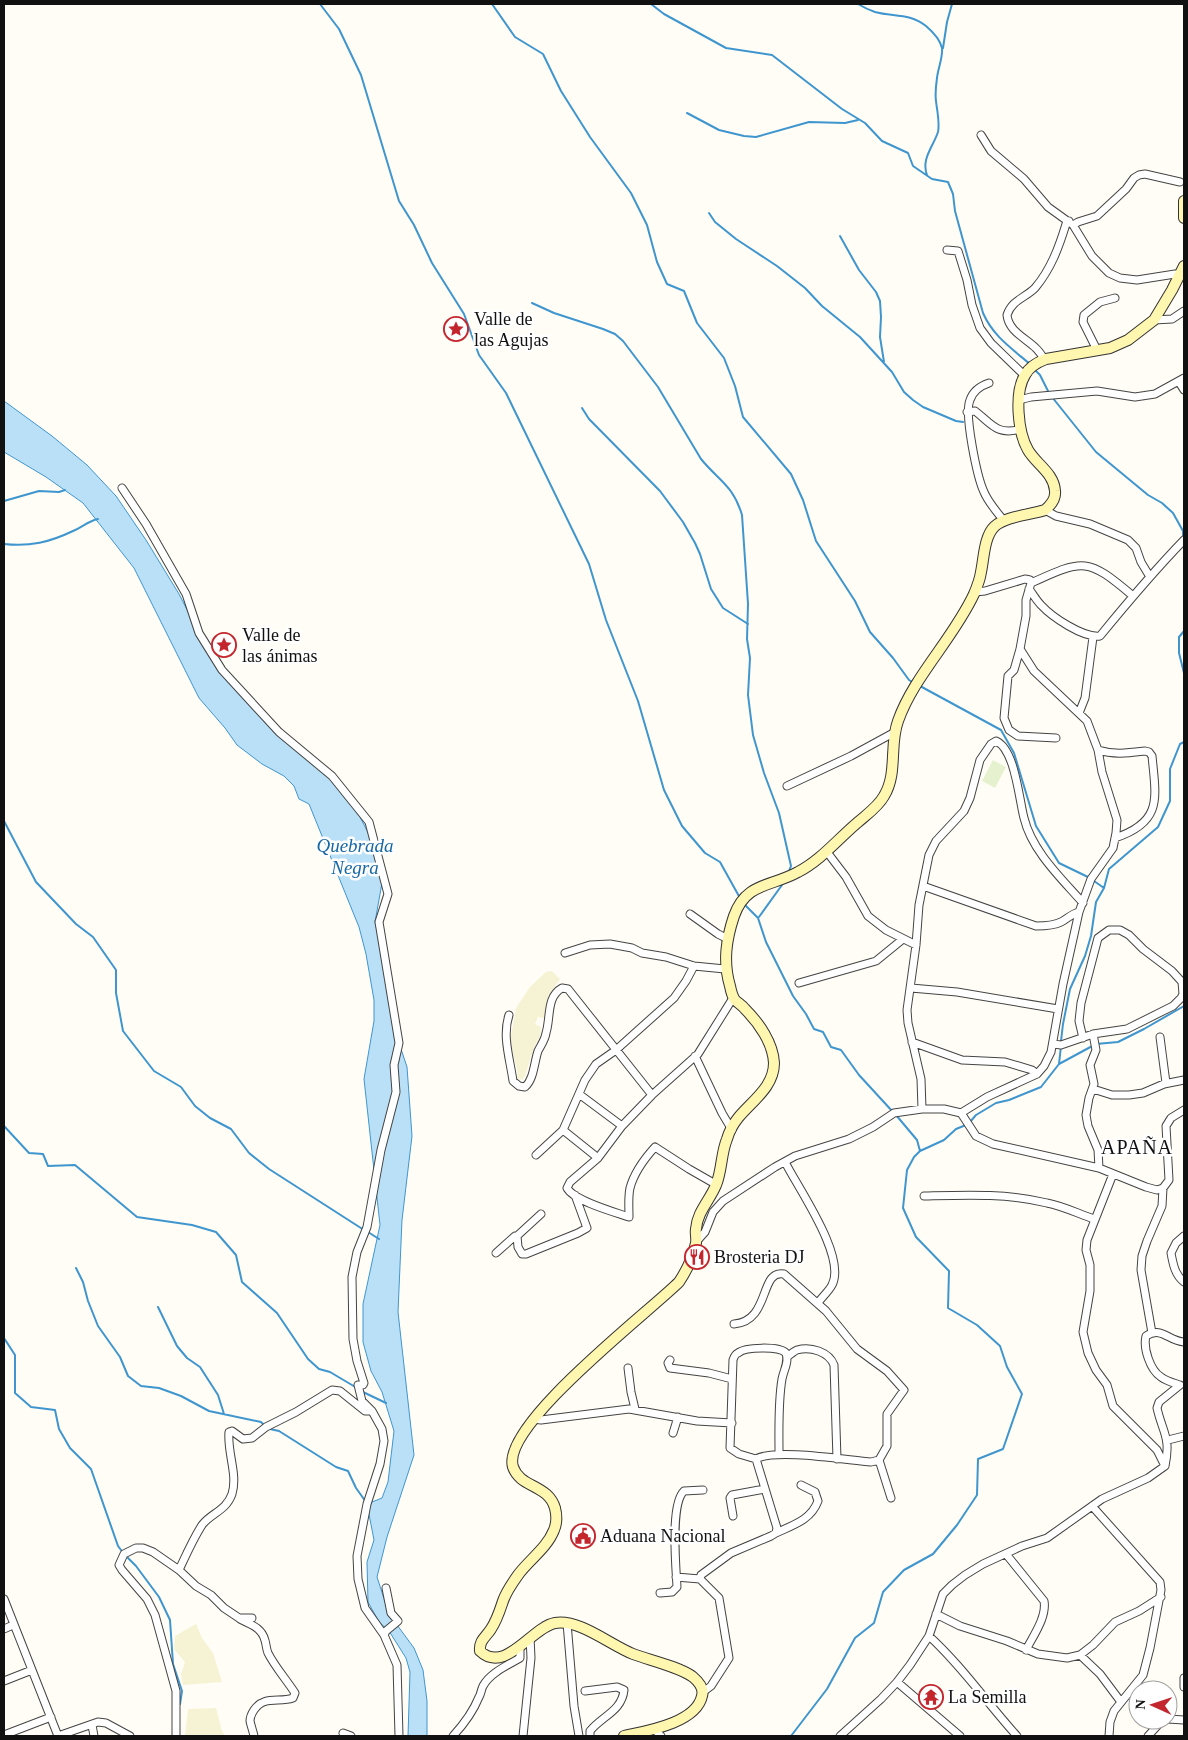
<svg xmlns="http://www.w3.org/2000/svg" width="1188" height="1740" font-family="Georgia,serif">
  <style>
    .farmland { fill: #f6f3d4 }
    .pitch { fill: #e6f2cf }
    .water { fill: #b9e0f7; stroke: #3f96cf }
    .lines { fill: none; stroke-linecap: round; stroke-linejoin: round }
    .stream { stroke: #3f96cf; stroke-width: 2 }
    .minor-casing { stroke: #444; stroke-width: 9 }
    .secondary-casing { stroke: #333; stroke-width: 12 }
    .minor { stroke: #fff; stroke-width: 7 }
    .secondary { stroke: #fff6b0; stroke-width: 10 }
    .labels { text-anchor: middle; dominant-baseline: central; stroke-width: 5; stroke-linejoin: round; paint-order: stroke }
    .poi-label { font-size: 18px; fill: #111; stroke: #fff; text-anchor: start }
    .water-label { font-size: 19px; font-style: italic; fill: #1768a6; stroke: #fff }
    .quarter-label { font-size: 20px; letter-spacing: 1px; fill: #111; stroke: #fff }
  </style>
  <rect width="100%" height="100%" fill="#fffdf5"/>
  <path class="farmland" d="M552,971L560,979L549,995L544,1018L538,1017L535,1024L541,1027L540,1036L533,1050L525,1076L522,1080L517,1078L518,1074L510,1041L516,1008L530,987L546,972Z
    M196,1624L202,1638L213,1653L222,1682L183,1685L181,1674L185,1662L174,1649L175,1636Z
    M216,1708L222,1731L225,1736H185L188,1709Z"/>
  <path class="pitch" d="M993,760L1006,767L995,788L982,781Z"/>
  <path class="water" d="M4,401L52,436L87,465L116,496L146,540L179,594L199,633L222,670L279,732L332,776L360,817L377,850L382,883L375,922L393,998L399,1043L407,1067L412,1136L402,1220L398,1312L414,1455L387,1537L377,1577L389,1614L414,1648L423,1670L427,1701V1736H408L410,1672L406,1658L389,1631L379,1622L368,1602L367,1562L374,1540L367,1504L382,1498L388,1482L394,1431L382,1392L371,1371L363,1342V1304L380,1225L364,1079L374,1021V1000L366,954L359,927L309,804L299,799L294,786L284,776L262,764L237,745L225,728L199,698L134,568L83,503L46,477L4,452Z"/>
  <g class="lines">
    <path class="stream" d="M320,4L339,29L361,75L399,201L414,225L432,263L464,314L479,355L506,393L589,564L606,620L638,701L664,790L682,826L705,853L720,862L740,898
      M492,4L515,37L543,54L561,91L590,137L631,193L647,225L657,262L667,284L684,291L697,323L724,358L735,386L743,417L791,474L803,500L816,541L855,601L870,632L893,658L909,680L914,683
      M651,4L664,14L726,48L772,55L842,109L865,123L882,141L908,153L913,166L932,179L948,182L953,194L955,211L983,313C993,336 1011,348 1030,364
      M858,4C863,7 869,10 875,12C893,17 910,13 926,26C933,32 940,39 942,48C943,58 938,68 937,78C936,85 935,94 936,101C937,111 940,122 938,132C933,147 921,159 927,175
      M943,48L947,22L952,4
      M687,113L719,130L744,136L756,137L809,122L845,123L858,120
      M709,213L715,222L736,239L777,266L805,288L822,306L860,337L892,372L904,392L913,400L923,407L956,421L963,422
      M840,236L859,270L876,292L880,301L881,317L880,337L884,362
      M532,303L554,313L603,329L615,334L623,341L658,387L701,459C719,481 733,485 742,515L748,604L747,639L750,658L748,695L753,735L764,773L779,813L791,866L789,871
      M1035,370L1040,375L1049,393
      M1052,397L1096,452L1148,495L1162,503L1173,513L1183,531V539
      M582,408L589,419L660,491L683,522L695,543L700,554L711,589L723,608L748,624
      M4,501L39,491L59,492L65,490
      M4,544C30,547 50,542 73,531C83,527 88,521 98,519
      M1184,631L1179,637V653L1184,673
      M920,686L1001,730L1014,753L1036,826L1059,863L1090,878
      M4,821L36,882L76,924L93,937L116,970V993L123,1031L154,1071L181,1087L195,1106L210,1118L231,1129L249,1153L269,1169L364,1230
      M1094,881L1104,888
      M744,904L758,918L766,942L793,996L806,1014L814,1029L823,1032L831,1047L841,1050L859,1075L893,1112
      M759,917L782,885
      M1061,1041L1063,1024L1070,989L1085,956L1091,936L1096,902L1104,888L1109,869L1158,827L1170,801V769L1180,744L1184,742
      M1059,1064L1096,1044L1118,1042L1144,1029L1184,1006
      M896,1115L917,1140L920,1151
      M970,1122L976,1115L996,1103L1009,1100L1041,1087L1059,1064L1061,1046
      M4,1126L29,1153L43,1154L48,1166L75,1165L137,1217L192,1225L216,1232L236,1255L242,1282L277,1313L308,1359L319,1369L330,1372L357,1388
      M368,1232L379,1239
      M76,1268L83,1282L88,1301L98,1326L120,1357L128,1376L141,1386L159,1388L181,1396L209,1411L261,1422L264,1425
      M158,1307L177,1346L187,1358L200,1367L218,1395L224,1414
      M4,1338L15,1355V1393L31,1407L55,1410L59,1429L70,1448L91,1469L118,1546L124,1554L136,1566L159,1597L170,1620L173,1664L182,1691L180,1704
      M363,1392L386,1403
      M270,1429L279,1431L336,1467L348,1471L356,1488L366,1502
      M791,1736L827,1689L855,1638L874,1623L883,1592L904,1570L933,1554L957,1525L977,1495L978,1459L1003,1449L1022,1394L1007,1367L1000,1346L977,1325L948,1308L949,1271L916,1237L903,1208L907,1170L914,1157L920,1151L944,1140L956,1129L966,1125"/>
    <defs>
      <path id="minor" d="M981,135L991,151L1024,179L1048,207L1073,225L1092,256L1109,273L1120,278L1137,280L1175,274L1180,275
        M1073,225L1078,222L1097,216L1126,189L1134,178L1139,175L1145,174L1180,182
        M947,250L958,251L967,280L972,305L980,328L991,343L1024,375
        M1154,320L1172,319L1184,311
        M1097,350L1083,322L1084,315L1100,302L1115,298
        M1044,360C1037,341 1009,336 1007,315C1012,300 1025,298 1035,288C1051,269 1059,247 1066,224L1069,221
        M1179,382L1184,390
        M989,383C980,386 973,391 970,400C964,414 977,477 984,492C988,502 997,512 1004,521
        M1019,400L1031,397L1097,391L1135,397L1155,394L1184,378
        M967,412L975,411C991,423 996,436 1021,429
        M122,488L146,524L186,594L199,633L222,670L279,732L332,776L369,822L388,894L379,922L399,1043L394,1065L396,1092L381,1150L367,1227L357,1252L352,1277L353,1339L357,1361L364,1383L363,1385H358L362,1401L372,1411L382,1429L384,1441L380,1464L367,1504L357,1556L358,1579L365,1608L384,1635
        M1045,510L1056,516L1090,524L1128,540L1136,548L1141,562L1150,577
        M1031,583C1084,559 1087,557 1133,596
        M1029,589C1033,594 1036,600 1041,605C1052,617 1083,638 1100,636C1127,603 1154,571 1184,540
        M975,592L985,591L1025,579L1030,580L1031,583L1026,600V616L1020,649L1014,670L1008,676L1004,718L1009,730L1018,736L1056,738
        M1079,713L1085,698L1093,637
        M1098,750C1114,755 1128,753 1145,751L1149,752L1152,756C1156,798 1163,822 1115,838
        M787,786L851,756L895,732
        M827,852L846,877L868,916L886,930L916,945
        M923,886L1036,926C1044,926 1053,926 1061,922C1067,919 1071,914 1079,912
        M690,914L718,934L728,939
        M565,953L590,945L610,944L632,948L642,953L666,957L694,966L725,969
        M799,983L876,961L903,939
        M911,988L957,992L1058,1009
        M509,1015C502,1036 510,1059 513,1081L519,1086L525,1087C534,1079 534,1063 538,1051C541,1045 545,1040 546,1033C551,1017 546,997 562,988L568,989L652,1095
        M1160,1037L1166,1083
        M1083,1038L1079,1021L1081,1003L1098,938L1109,930H1120L1129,935L1143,949L1172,971L1182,982L1183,994L1181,998L1173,1006L1127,1029L1093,1034
        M912,1042L962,1060L1005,1062L1032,1070L1037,1074
        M1053,1044L1061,1045L1093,1034L1096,1050L1090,1065L1094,1084L1089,1098L1086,1115L1088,1126L1098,1150L1099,1168
        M695,1056L722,1113L732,1130
        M1093,1089L1112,1095H1129L1143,1093L1164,1084L1184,1080
        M579,1094L622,1126
        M922,1109L921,1079L908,1023L907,1010L916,945L919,905L929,855L936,841L964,811L970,798L980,760L991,744L996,741C1015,749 1019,799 1024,818C1032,851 1061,878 1083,903
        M961,1113L987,1097L1037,1074L1044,1066L1051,1052L1063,984L1079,912L1091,879L1113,848L1116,833L1117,820L1102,772L1098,750L1087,721L1034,671L1020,649
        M563,1130L598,1158
        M536,1155L563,1130L585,1080L596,1064L616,1050L674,998L686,981L694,966
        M785,1162C798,1188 847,1257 832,1285C829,1291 822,1297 818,1303
        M1113,1174L1087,1240L1086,1250L1090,1265V1291L1083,1332L1088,1353L1096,1370L1107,1385L1113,1406L1157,1450L1165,1466
        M717,1185L689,1169L655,1147C645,1158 634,1173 630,1188C628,1197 629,1208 629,1217C614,1212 574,1201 567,1188L570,1182L598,1158L622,1126L652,1095L698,1054L733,998
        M924,1196C965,1195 1006,1193 1047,1203C1063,1206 1079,1214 1094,1219
        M541,1214L517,1236L518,1247L522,1254H526L578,1233L587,1228L575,1195
        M1184,1236L1176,1243L1171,1253C1173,1264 1175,1275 1184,1282
        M697,1241L705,1232L713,1212L723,1201L775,1167L795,1156L849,1139L873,1127L894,1113L922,1109H944L961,1113L976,1136L993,1144L1099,1168L1146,1187L1157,1190L1163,1188L1169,1180L1166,1126L1171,1118L1184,1110
        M496,1253L515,1236H517
        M734,1324C771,1321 759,1269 784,1274L826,1311L857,1349L887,1371L904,1390L887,1414V1446L879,1460L871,1462C846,1460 775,1448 756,1459
        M1152,1333L1141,1270L1142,1256L1147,1241L1162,1206L1163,1188
        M787,1357C790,1355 794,1351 797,1350C811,1346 829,1352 834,1365L837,1459
        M670,1360L668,1363L670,1368L709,1373L732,1379
        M628,1368L631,1392L635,1409
        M533,1419L541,1420L629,1409L697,1421L732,1423
        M673,1433L678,1417
        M1168,1440L1184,1436
        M879,1460L891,1498
        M1092,1506L1160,1582L1161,1590L1150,1648L1143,1675L1114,1711L1110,1722L1109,1736
        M733,1516L730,1498L732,1495L765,1489
        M776,1533C793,1525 811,1520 818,1501L815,1492L801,1485
        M1006,1554L1044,1601C1047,1617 1033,1636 1026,1650
        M179,1570C186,1555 193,1539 202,1525C211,1513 226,1511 232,1494C238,1474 227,1453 229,1432L232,1431L243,1439L252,1438L266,1427L296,1412L332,1390L340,1391L365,1411H370
        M676,1577L700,1579
        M386,1588L391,1613L398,1621L386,1631L384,1635L397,1665L399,1736
        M660,1593L672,1592L677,1587C676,1567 670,1504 684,1491L703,1490
        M4,1599L58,1736
        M936,1614L960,1626L1007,1641L1038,1654L1067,1658L1080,1655L1093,1645L1115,1622L1139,1611L1161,1597
        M240,1619C247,1623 255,1625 260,1631C267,1638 265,1646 268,1653C275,1667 286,1679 295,1693L293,1698C279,1703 264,1695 254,1710C252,1713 250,1717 250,1721C251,1726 253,1731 254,1736
        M567,1623L574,1706L579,1736
        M4,1629L13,1625
        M929,1636C962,1666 987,1703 1017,1736
        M1080,1655L1100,1674L1121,1702
        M1184,1678V1687
        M4,1681L32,1670
        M897,1682L960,1736
        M585,1691L617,1687L624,1690C622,1711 602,1716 590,1731V1736
        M703,1692L711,1686L729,1658L719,1598L700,1579L701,1575L731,1553L771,1536L776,1533L777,1528L756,1459L739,1454L730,1448L733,1360C734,1357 735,1354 738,1353C745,1347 779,1346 786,1353C789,1363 784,1369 782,1379C778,1403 779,1429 779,1453
        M1168,1719L1184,1720
        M92,1725L94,1736
        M655,1730L661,1736
        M343,1733L351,1736
        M4,1735L51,1717
        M58,1736L98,1722L106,1723L130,1736
        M176,1736V1691L155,1615L147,1599L122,1570L119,1565L124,1554L136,1548H143L153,1552L179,1570L196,1586L211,1595L224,1608L239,1618H252
        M453,1736C464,1724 473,1712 479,1697C481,1694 481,1690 483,1686C490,1673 508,1665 520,1658V1647
        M523,1736L531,1658L530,1637
        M840,1736L881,1699L897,1682L910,1665L929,1636L943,1594L952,1585L965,1575L983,1564L1022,1546L1047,1538L1102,1499L1148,1478L1165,1466C1171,1437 1163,1434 1157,1408L1159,1402L1180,1385C1174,1383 1166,1381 1161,1377C1150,1370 1143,1348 1146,1336C1162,1326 1168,1341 1184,1342
        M1148,1736L1159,1724L1165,1720"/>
      <path id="secondary" d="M1184,201V218
        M624,1736C647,1731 696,1723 702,1696C704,1689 699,1682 693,1677C680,1667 649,1660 633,1654C610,1645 580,1619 555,1623C532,1627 505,1675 480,1651C479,1640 486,1637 491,1629C497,1620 500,1610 503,1601C506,1592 513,1582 518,1575C529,1560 547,1548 554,1530C557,1523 557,1516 555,1508C548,1484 520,1488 513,1467C500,1426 649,1312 679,1282C687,1270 693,1257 696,1243C697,1238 695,1233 696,1229C697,1212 710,1200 716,1185C722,1171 721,1153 727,1139C729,1132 734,1123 738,1118C752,1101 774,1087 774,1063C773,1043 759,1023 745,1009C742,1005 738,1003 735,1000C732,996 731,991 730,986C723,962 726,940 734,916C746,882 771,887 798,872C821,860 837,840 857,823C866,815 878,807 884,796C898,773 889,745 898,721C914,676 953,639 974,594C977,587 980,579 981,572C984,558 984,536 995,526C1007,516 1030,515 1045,510C1051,505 1056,499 1055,491C1054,473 1036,464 1028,450C1018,433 1014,393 1025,375C1029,367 1038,362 1046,359L1110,348L1128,340L1154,320L1172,290L1184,266"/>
    </defs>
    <use href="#minor" class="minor-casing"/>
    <use href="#secondary" class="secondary-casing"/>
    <use href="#minor" class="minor"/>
    <use href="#secondary" class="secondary"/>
  </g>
  <defs>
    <symbol id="sight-ring" viewBox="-11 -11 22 22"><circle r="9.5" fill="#fff" stroke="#c4262e" stroke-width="1.5"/><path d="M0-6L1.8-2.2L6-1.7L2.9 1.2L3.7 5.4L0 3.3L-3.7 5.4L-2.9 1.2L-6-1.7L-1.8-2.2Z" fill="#c4262e"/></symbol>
    <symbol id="restaurant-ring" viewBox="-11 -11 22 22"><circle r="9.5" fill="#fff" stroke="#c4262e" stroke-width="1.5"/><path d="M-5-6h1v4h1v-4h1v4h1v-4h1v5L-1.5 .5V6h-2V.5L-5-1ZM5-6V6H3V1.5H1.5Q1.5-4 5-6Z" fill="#c4262e"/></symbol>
    <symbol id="civic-ring" viewBox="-11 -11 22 22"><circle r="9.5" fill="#fff" stroke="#c4262e" stroke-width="1.5"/><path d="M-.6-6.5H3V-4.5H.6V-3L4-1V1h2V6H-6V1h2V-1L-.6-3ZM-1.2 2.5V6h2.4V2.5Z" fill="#c4262e"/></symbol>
    <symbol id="temple-ring" viewBox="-11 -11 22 22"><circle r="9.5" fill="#fff" stroke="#c4262e" stroke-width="1.5"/><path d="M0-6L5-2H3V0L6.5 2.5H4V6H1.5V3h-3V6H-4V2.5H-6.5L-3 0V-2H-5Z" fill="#c4262e"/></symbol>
  </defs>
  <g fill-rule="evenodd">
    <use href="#sight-ring" x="442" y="315" width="28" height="28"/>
    <use href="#sight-ring" x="210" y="631" width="28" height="28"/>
    <use href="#restaurant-ring" x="683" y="1243" width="28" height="28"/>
    <use href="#civic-ring" x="569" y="1522" width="28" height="28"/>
    <use href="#temple-ring" x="917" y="1683" width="28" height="28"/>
  </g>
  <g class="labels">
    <g class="poi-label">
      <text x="474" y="319">Valle de<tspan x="474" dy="21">las Agujas</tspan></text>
      <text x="242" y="635">Valle de<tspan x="242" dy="21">las ánimas</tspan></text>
      <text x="714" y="1257">Brosteria DJ</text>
      <text x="600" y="1536">Aduana Nacional</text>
      <text x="948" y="1697">La Semilla</text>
    </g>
    <g class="water-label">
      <text x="355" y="845">Quebrada<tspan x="355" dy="22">Negra</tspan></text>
    </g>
    <g class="quarter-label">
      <text x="1137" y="1147">APAÑA</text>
    </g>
  </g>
  <rect width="1188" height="1740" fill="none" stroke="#111111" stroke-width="10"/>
  <g transform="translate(1153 1705) rotate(273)"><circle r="24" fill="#ffffff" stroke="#a0a0a0"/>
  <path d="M0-4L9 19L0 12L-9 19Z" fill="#c4262e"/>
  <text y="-8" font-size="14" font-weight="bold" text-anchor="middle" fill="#111111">N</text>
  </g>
</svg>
